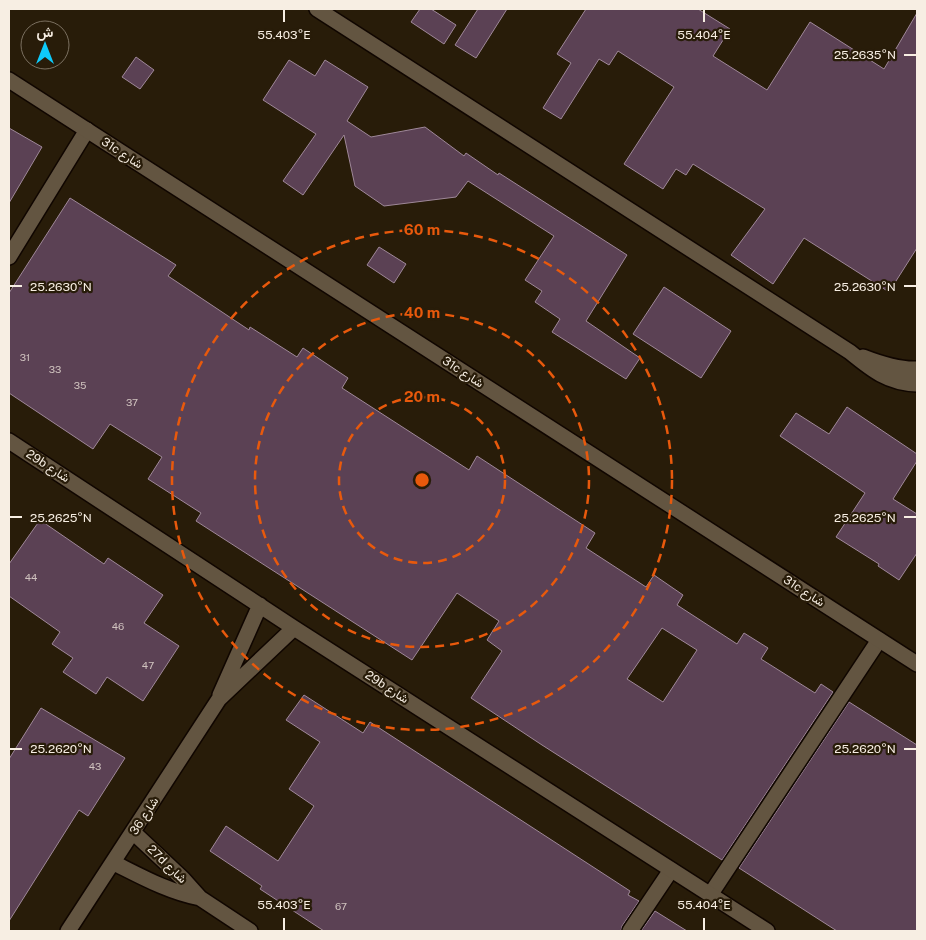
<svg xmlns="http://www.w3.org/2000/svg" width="926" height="940" font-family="'Public Sans',Vazirmatn,sans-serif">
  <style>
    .building { fill: #5b4154; stroke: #9f8899; fill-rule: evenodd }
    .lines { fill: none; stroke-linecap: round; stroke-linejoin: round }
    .service-casing { stroke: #100600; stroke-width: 18 }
    .minor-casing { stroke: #100600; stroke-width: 18 }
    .service { stroke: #635541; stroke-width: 15 }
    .minor { stroke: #635541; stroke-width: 15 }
    .ticks { fill: none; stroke: #f7eee3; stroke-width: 2 }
    .ring { fill: none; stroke: #e8590c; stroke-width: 2.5; stroke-dasharray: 9 6 }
    .labels { text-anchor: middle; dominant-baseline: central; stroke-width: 4.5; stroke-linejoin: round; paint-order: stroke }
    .number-label { font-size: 10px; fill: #d0c3bf }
    .street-label { font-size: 12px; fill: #f7eee3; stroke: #281c09 }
    .ticks-label { font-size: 12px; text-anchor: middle; fill: #f7eee3; stroke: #281c09; stroke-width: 4.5; stroke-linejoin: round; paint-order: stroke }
    .centre { fill: #e8590c; stroke: #281c09; stroke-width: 2.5 }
    .ring-label { font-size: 15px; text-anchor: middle; font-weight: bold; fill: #e8590c; stroke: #281c09; stroke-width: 4.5; stroke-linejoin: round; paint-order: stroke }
  </style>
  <rect width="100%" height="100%" fill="#281c09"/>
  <path class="building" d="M420,9H431L456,25L444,44L411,22Z
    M478,9H507L476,58L455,45Z
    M586,9H698L730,29L713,56L767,90L810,22L884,69L917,13V248L889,292L804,238L773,284L731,255L765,209L693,164L686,175L676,169L663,189L624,164L674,87L618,51L609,65L599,59L561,119L543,108L571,63L557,54Z
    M136,57L154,70L140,89L122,77Z
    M289,60L315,76L325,60L368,87L347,121L371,137L425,127L464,156L466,153L498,175L499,173L627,255L586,321L640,358L626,379L552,332L560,319L535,302L542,291L525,280L554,236L468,181L456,197L384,206L355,186L344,135L303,195L283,181L316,134L263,100Z
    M9,128L42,147L9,203Z
    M70,198L176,265L168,276L249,330L250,327L297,357L303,348L348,378L342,388L469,470L477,456L595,533L586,548L646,587L654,575L683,595L677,605L737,644L744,633L768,648L761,659L815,693L821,684L833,692L722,860L542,745L471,698L502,651L487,640L499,621L457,593L412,660L196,521L201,513L148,479L162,457L110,424L93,449L9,393V293ZM662,628L697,650L663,702L627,679Z
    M379,247L406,264L394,283L367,265Z
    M664,287L731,331L701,378L633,334Z
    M847,407L917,454V461L893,499L917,514V553L899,580L878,566L879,564L836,537L865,493L780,436L796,413L829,434Z
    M40,520L104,564L108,558L163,595L144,623L179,646L143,701L107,677L96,694L63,672L73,658L52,644L60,632L9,596V564Z
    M304,695L363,733L370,722L630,891L628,895L639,901L622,926L621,931H324L260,889L262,886L210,851L226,826L278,861L314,806L289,789L320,742L286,720Z
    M849,702L917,745V931H837L739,868Z
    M41,708L125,758L88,816L79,810L9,921V759Z
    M655,911L687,931H641Z"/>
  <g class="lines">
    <defs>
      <path id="service" d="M9,257L87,130
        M710,895L879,640
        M630,931L671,870"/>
      <path id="minor" d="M317,9L850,352C872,370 888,383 917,384
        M9,80L917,664
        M863,357C881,364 899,370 917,369
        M9,441L294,628L767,931
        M220,695L260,605
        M133,832L183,879L200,898L250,931
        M114,863C142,877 169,892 200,898
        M68,931L219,699L294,628"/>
    </defs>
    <use href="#service" class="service-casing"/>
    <use href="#minor" class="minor-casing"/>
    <use href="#service" class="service"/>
    <use href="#minor" class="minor"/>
  </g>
  <path class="ticks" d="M284,10V22M704,10V22M904,55H916M10,286H22M904,286H916M10,517H22M904,517H916M10,749H22M904,749H916M284,918V930M704,918V930"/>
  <g class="ring">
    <circle cx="422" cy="480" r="83"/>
    <circle cx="422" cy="480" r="167"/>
    <circle cx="422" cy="480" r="250"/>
  </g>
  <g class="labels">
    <g class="number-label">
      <text x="25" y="357">31</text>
      <text x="55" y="369">33</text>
      <text x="80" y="385">35</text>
      <text x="132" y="402">37</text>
      <text x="31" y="577">44</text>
      <text x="118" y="626">46</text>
      <text x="148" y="665">47</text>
      <text x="95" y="766">43</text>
      <text x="341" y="906">67</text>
    </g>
    <g class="street-label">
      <text transform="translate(122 153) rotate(33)">31c شارع</text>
      <text transform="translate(463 372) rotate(33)">31c شارع</text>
      <text transform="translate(48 466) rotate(33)">29b شارع</text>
      <text transform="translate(804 591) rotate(33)">31c شارع</text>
      <text transform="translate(387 687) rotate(33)">29b شارع</text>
      <text transform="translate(144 816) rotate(-57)">شارع 36</text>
      <text transform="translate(167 864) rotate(44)">27d شارع</text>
    </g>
  </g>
  <g class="ticks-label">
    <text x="284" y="39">55.403°E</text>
    <text x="704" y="39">55.404°E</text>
    <text x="865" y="59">25.2635°N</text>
    <text x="61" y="291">25.2630°N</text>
    <text x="865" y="291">25.2630°N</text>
    <text x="61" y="522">25.2625°N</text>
    <text x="865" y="522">25.2625°N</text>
    <text x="61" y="753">25.2620°N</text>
    <text x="865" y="753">25.2620°N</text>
    <text x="284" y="909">55.403°E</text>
    <text x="704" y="909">55.404°E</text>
  </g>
  <circle cx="422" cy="480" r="8" class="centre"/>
  <g class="ring-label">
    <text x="422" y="235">60 m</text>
    <text x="422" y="318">40 m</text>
    <text x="422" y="402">20 m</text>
  </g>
  <rect width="926" height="940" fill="none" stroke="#f7eee3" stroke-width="20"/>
  <g transform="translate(45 45)"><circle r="24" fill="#281c09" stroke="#7b7060"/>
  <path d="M0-4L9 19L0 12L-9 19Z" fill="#0ecafa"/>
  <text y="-8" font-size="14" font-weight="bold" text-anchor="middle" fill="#f7eee3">ش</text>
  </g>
</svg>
